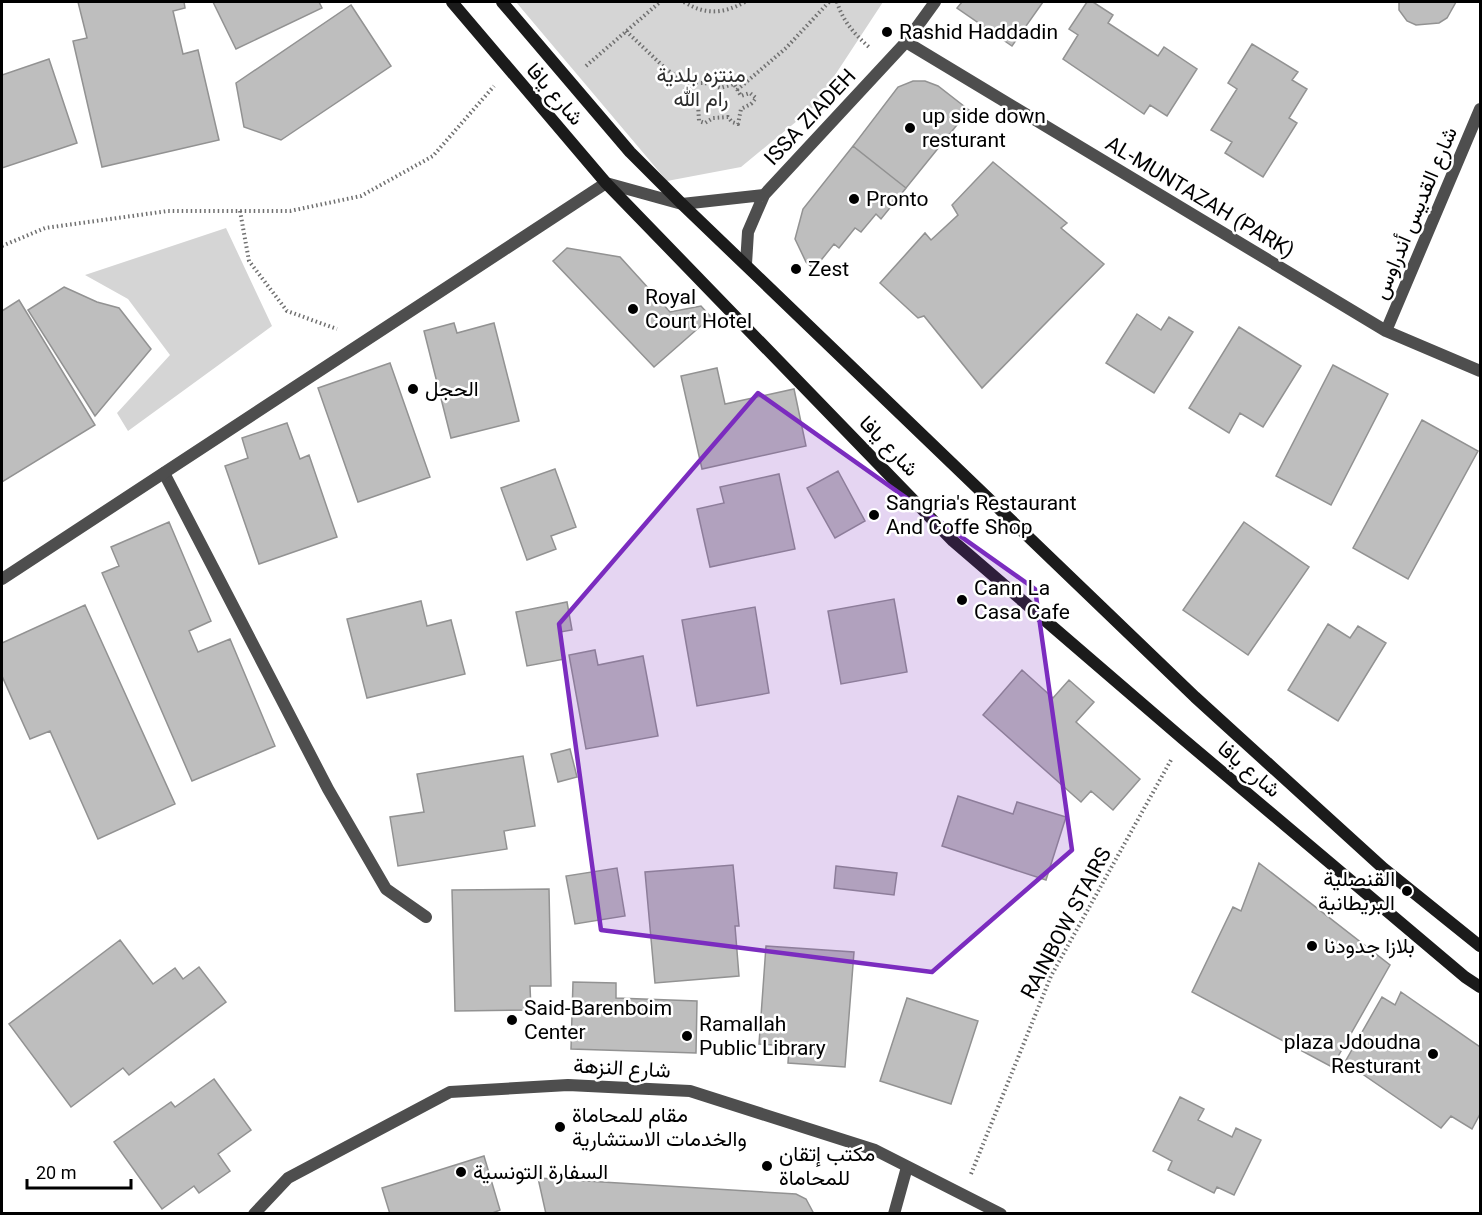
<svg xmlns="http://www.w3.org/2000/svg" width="1482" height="1215" font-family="Roboto,Vazirmatn,sans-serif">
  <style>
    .green { fill: #d5d5d5 }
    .building { fill: #bebebe; stroke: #929292; stroke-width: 1.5 }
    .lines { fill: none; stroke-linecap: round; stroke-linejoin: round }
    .path { stroke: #707070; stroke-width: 4; stroke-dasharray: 1.5 3; stroke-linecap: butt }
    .service { stroke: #4e4e4e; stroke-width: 12 }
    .minor { stroke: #4e4e4e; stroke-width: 12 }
    .tertiary { stroke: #4e4e4e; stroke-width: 12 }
    .secondary { stroke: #1b1b1b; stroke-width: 12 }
    .marked { fill: #7b2cbf; fill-opacity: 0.2; stroke: #7b2cbf; stroke-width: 4.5; stroke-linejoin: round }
    .poi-dot { fill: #000; stroke: #fff; stroke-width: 2 }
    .labels { text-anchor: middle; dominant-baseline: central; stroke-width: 5; stroke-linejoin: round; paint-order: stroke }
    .poi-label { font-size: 21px; fill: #000; stroke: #fff; text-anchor: start }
    .park-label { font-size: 21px; fill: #2c2c2c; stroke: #fff }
    .street-label { font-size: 21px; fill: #000; stroke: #fff }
  </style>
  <rect width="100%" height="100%" fill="#fff"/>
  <path class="green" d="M516,2H883L814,107L741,167L667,181Z
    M226,228L272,326L128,431L117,413L170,355L128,299L85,275Z"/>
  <path class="building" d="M78,2H184L185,8L173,11L183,54L198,50L219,140L102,167L73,41L87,38Z
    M213,2H319L322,8L236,49Z
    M962,2H1043L1012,46L957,8Z
    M1087,2H1093L1113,15L1108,23L1158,56L1164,47L1197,69L1167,116L1150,105L1144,114L1063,59L1078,35L1069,29Z
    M1399,2H1456L1447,18L1439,23L1416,25L1407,21L1399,10Z
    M351,5L391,66L281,140L244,127L236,83Z
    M1252,44L1298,72L1292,80L1307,89L1289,118L1297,123L1263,177L1225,153L1232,142L1211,130L1237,89L1228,83Z
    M49,59L77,143L2,168V75Z
    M913,81H925L938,86L969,110L906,188L853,146L898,87Z
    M853,146L906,188L881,219L876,214L861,232L855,228L839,248L834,244L814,269L806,262L795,239L803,209Z
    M993,162L1067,223L1061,228L1104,264L982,388L924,316L918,318L880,283L925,233L931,240L958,215L952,205Z
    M567,248L620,257L670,312L701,306L711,317L654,367L553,261Z
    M64,287L97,302L119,308L151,349L95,416L28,310Z
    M19,300L95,425L2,482V311Z
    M1137,314L1161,330L1169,317L1193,332L1154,393L1106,363Z
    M454,323L457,333L494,323L519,421L451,438L424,331Z
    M1239,327L1301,366L1263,427L1240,413L1229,433L1189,408Z
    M390,363L430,477L358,502L318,388Z
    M1333,365L1388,394L1331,505L1276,476Z
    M717,368L725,404L794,389L806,446L702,469L681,376Z
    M1422,420L1478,451L1408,579L1353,548Z
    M287,423L300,459L309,455L337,537L259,564L225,466L248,458L242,438Z
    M555,469L576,527L551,536L556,549L527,560L501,488Z
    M838,471L865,521L835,538L807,488Z
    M779,474L795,549L710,567L697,509L724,503L720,487Z
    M169,522L211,621L189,631L198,652L230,639L275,746L192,781L102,573L119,566L111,547Z
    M1244,522L1309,567L1248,655L1183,610Z
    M894,599L907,672L841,684L828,611Z
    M421,601L427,626L451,620L465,674L367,698L347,619Z
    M567,602L572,630L560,632L565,659L527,666L516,612Z
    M85,605L175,804L98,839L50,731L30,739L2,676V643Z
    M755,607L769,693L697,706L682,620Z
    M1328,624L1350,638L1358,626L1386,643L1338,721L1288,690Z
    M595,650L598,665L643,656L658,736L586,749L569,655Z
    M1022,670L1053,698L1069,680L1094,702L1076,722L1140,779L1113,810L1091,791L1081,802L983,715Z
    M570,749L577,777L558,782L551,754Z
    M523,756L535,826L504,831L507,849L398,866L390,817L424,812L417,774Z
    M958,796L1013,814L1017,802L1066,817L1046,880L942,846Z
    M1259,863L1390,965L1332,1067L1192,992L1233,907L1241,911Z
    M733,865L739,926H735L739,976L655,983L645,872Z
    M836,866L897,873L894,895L834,888Z
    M617,868L625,916L575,924L566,876Z
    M549,889L551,986H530L531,1010L455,1011L452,890Z
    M120,940L153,984L175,968L183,979L199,967L226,1002L129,1075L123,1068L71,1107L9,1024Z
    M766,946L854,952L845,1067L788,1063L789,1046L759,1044Z
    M573,982L616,983V998L697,1001L696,1053L571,1049Z
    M1401,992L1480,1047V1114L1472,1129L1451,1116L1441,1128L1345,1062L1382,997L1395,1005Z
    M907,998L978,1021L951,1104L880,1081Z
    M214,1079L251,1130L218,1154L230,1171L199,1193L194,1186L162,1209L114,1142L171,1102L175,1107Z
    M1180,1097L1204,1109L1198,1120L1232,1137L1236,1128L1261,1140L1234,1195L1217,1187L1214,1193L1168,1170L1172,1161L1153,1151Z
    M484,1156L500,1210L490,1214H390L382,1188Z
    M538,1178L796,1194L806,1199L814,1214H546Z"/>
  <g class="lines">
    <path class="path" d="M684,2C705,15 723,14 745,2
      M837,2C843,21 854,34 869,47
      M626,31L666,69L686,83H705L720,88L734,84L741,96L750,93L756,98L751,104L741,109L738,124L732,122L728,117L713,118L705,123L699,121L698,104L690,102L686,95V83
      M586,66L660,2
      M737,90L786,48L829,2
      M240,211L249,261L287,311L337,329
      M2,246L45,228L168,211H290L361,196L433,156L494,86
      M971,1174L1051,976L1171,760"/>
    <path class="service" d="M164,473L328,789L386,889L426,917"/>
    <path class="minor" d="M906,42L1386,331L1480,371
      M746,264L748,232L764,195
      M1386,331L1480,109
      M2,579L606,183L682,204L764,195L906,42L935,2
      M894,1214L907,1167"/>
    <path class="tertiary" d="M254,1214L288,1178L450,1092L568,1085L690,1091L875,1150L1001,1214"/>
    <path class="secondary" d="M452,2L606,183L953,541L1183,739L1465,977L1480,987
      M502,2L630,152L682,204L1195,697L1383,868L1480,946"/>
  </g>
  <path class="marked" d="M758,393L1035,589L1072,850L932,972L601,930L559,624Z"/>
  <g class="poi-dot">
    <circle cx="887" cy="32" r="6"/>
    <circle cx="910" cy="128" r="6"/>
    <circle cx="854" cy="199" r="6"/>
    <circle cx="796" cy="269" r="6"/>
    <circle cx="633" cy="309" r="6"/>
    <circle cx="413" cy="389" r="6"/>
    <circle cx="874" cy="515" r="6"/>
    <circle cx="962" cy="600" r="6"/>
    <circle cx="1407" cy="891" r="6"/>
    <circle cx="1312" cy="946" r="6"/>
    <circle cx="512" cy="1020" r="6"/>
    <circle cx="687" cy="1036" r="6"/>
    <circle cx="1433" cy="1054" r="6"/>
    <circle cx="560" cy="1127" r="6"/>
    <circle cx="767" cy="1166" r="6"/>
    <circle cx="461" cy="1172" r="6"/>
  </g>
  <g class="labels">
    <g class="poi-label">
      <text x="899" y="32">Rashid Haddadin</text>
      <text x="922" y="116">up side down<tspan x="922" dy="24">resturant</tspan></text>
      <text x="866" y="199">Pronto</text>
      <text x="808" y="269">Zest</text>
      <text x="645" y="297">Royal<tspan x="645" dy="24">Court Hotel</tspan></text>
      <text x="425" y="389">الحجل</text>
      <text x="886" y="503">Sangria's Restaurant<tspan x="886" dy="24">And Coffe Shop</tspan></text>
      <text x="974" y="588">Cann La<tspan x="974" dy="24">Casa Cafe</tspan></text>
      <text x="1395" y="879" text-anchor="end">القنصلية<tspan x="1395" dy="24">البريطانية</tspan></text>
      <text x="1324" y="946">بلازا جدودنا</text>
      <text x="524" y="1008">Said-Barenboim<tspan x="524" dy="24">Center</tspan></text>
      <text x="699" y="1024">Ramallah<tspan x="699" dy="24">Public Library</tspan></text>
      <text x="1421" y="1042" text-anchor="end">plaza Jdoudna<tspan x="1421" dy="24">Resturant</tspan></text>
      <text x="572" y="1115">مقام للمحاماة<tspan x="572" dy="24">والخدمات الاستشارية</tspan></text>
      <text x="779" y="1154">مكتب إتقان<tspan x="779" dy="24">للمحاماة</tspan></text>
      <text x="473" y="1172">السفارة التونسية</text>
    </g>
    <g class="park-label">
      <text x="701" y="75">منتزه بلدية<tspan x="701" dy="24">رام الله</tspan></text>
    </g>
    <g class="street-label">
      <text transform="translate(555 94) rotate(49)">شارع يافا</text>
      <text transform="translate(810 117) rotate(-47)">ISSA ZIADEH</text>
      <text transform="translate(1200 197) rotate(31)">AL-MUNTAZAH (PARK)</text>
      <text transform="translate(1415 213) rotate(-67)">شارع القديس أندراوس</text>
      <text transform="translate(889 446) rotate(46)">شارع يافا</text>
      <text transform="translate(1249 769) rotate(40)">شارع يافا</text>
      <text transform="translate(1066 923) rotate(-62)">RAINBOW STAIRS</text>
      <text transform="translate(622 1068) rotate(3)">شارع النزهة</text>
    </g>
  </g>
  <rect width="1482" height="1215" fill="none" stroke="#000000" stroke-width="6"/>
  <path d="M27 1179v9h104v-9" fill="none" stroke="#000000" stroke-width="3"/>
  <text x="36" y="1179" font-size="18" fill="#000000" stroke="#ffffff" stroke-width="4.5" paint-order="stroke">20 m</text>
</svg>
